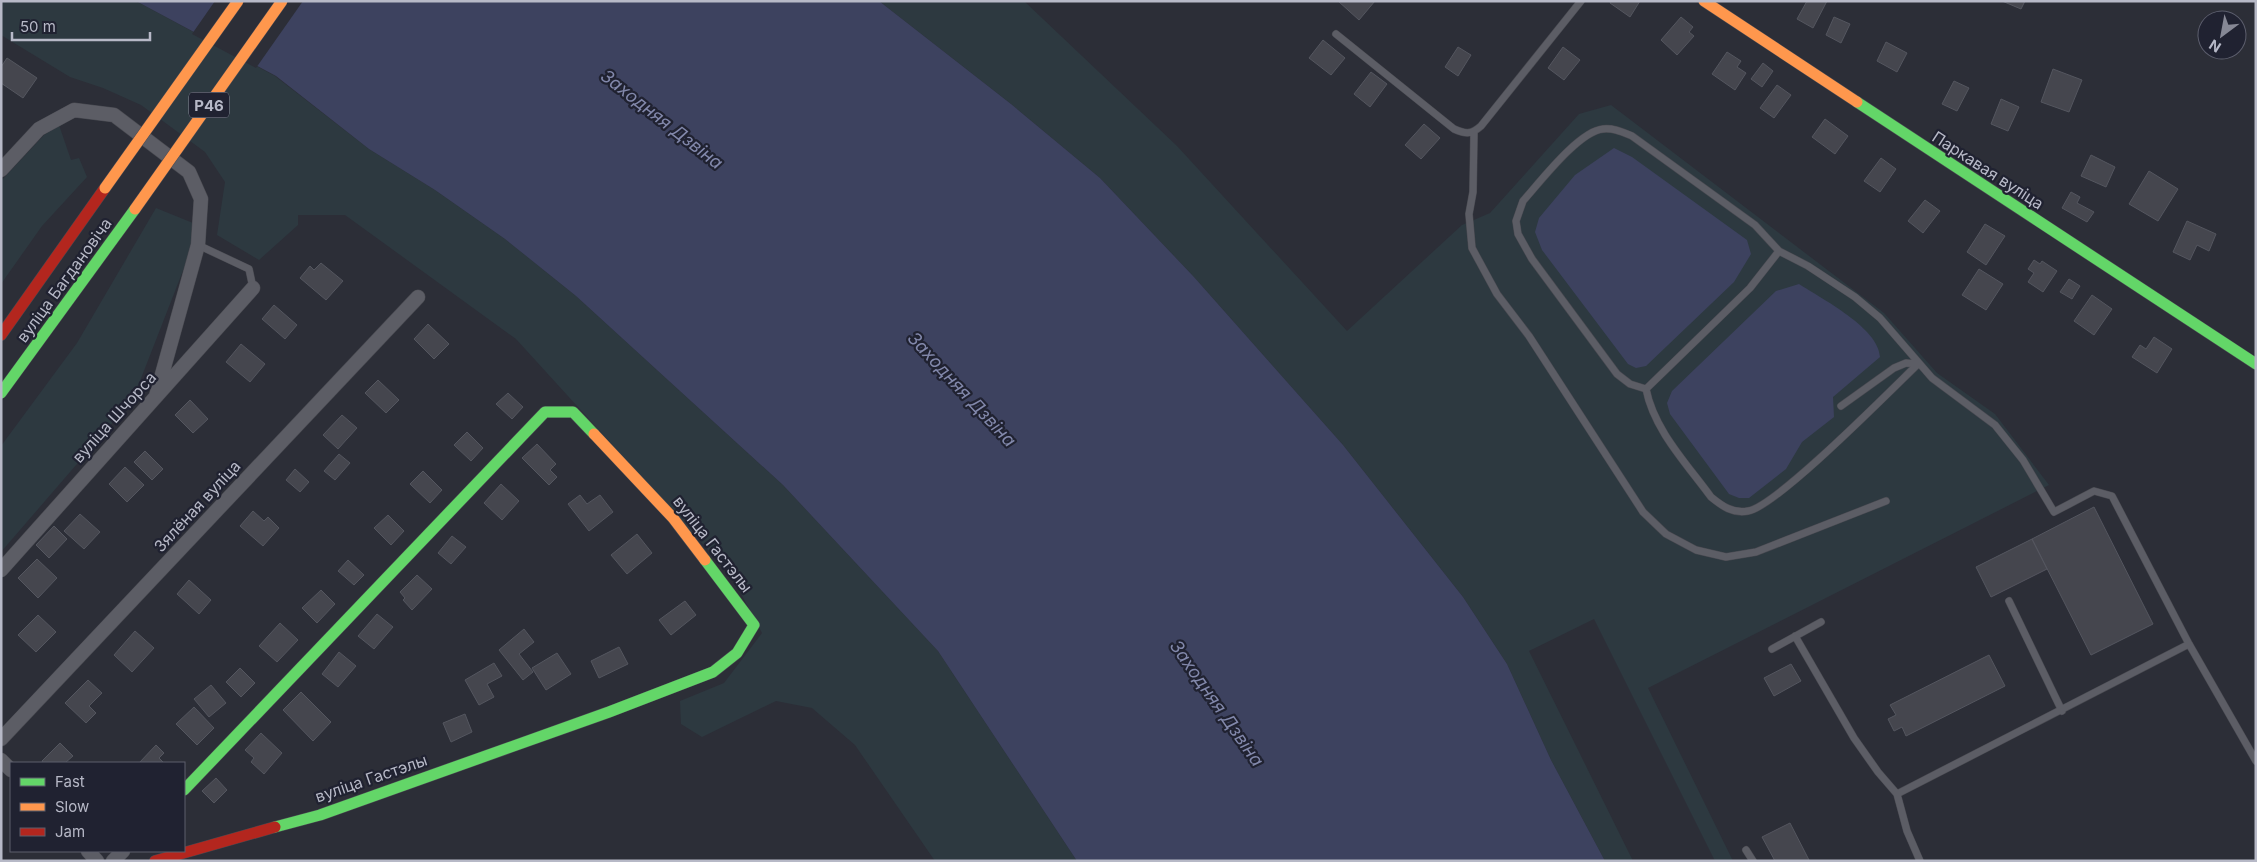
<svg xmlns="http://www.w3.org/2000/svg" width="2257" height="862" font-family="Inter,sans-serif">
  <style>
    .green { fill: #2d3940 }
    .water { fill: #3d425f }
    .pier { fill: #2c2e37 }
    .building { fill: #45464e; stroke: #54565f }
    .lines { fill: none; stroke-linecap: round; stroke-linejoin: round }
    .lane-casing { stroke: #484950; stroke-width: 8 }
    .street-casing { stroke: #484950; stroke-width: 15 }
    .fast-casing { stroke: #484950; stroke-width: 12 }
    .slow-casing { stroke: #484950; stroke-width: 12 }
    .jam-casing { stroke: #484950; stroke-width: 12 }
    .lane { stroke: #5c5d65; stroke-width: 7 }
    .street { stroke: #5c5d65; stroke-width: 14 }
    .fast { stroke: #63d668; stroke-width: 11 }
    .slow { stroke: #ff974d; stroke-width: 11 }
    .jam { stroke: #b3261e; stroke-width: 11 }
    .slow-bridge-casing { stroke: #4a4b54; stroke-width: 12; stroke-linecap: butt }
    .slow-bridge { stroke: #ff974d; stroke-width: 11 }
    .labels { text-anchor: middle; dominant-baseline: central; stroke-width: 4.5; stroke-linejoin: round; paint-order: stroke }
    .shield { fill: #202231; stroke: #8a8c9a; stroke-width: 1 }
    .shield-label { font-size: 15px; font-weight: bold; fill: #b7b9c7 }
    .street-label { font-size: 16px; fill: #b7b9c7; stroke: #202231 }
    .water-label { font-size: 18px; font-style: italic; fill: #8288ab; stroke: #202231 }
  </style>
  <rect width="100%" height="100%" fill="#2c2e37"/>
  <path class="green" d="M1,1H136L275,76L369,149L435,190L505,239L576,296L783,485L938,651L1077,861H935L855,745L812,708L776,701L702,737L681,724L680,701L724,683L762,633L731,575L516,339L345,215H298V225L259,260L217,235L225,182L205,152L141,105L103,88L70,77L1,35Z
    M879,1H1024L1177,146L1347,331L1462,225L1490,213L1579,114L1611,105L1884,313L1937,373L1995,414L2049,485L1648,688L1733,861H1715L1594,619L1529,651L1633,861H1605L1551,760L1507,664L1463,597L1343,445L1194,277L1100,178L1011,104Z
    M59,125L71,160L79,158L87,177L42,226L1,284V181L44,135Z
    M156,208L193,223L191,250L133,399L1,552V446L77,343Z"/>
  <path class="water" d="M136,1H879L1011,104L1100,178L1194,277L1343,445L1463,597L1507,664L1551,760L1605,861H1077L938,651L783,485L669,381L576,296L505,239L435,190L369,149L276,76Z
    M1614,148L1632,157L1747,240L1751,254L1734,282L1646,366L1636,368L1628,364L1542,250L1535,232L1539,218L1575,175Z
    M1799,284C1822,299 1879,328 1880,357L1833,397L1834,417L1802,442L1786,469L1749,498H1739L1729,494L1670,414L1667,403L1672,391L1776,291Z"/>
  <path class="pier" d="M215,1H303L256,68L192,34Z"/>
  <path class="building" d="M1338,1H1375L1359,20Z
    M1611,1H1640L1630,17L1610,3Z
    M1807,1H1827L1813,28L1797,19Z
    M2002,1H2025L2021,9Z
    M1681,17L1693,27L1689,32L1694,36L1677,55L1661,40Z
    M1834,17L1850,24L1841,43L1826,35Z
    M1323,40L1345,58L1331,75L1309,58Z
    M1886,42L1907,53L1897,72L1877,61Z
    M1458,47L1471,55L1458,76L1445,67Z
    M1563,47L1580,60L1564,80L1548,68Z
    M1727,52L1741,61L1737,67L1746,73L1735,90L1712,74Z
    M7,58L37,78L23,98L1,83V67Z
    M1763,63L1773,71L1762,87L1751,79Z
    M2053,69L2082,80L2069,112L2041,102Z
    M1371,72L1387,84L1370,107L1354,94Z
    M1954,81L1969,88L1957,111L1942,104Z
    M1777,85L1791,95L1774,118L1760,108Z
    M2001,99L2019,107L2008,131L1991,124Z
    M1825,119L1848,136L1835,154L1812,137Z
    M1424,124L1440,138L1421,159L1405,145Z
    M2091,155L2115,167L2106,187L2081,176Z
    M1881,158L1896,169L1880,192L1864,181Z
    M2149,171L2178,189L2158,221L2129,204Z
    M2071,192L2080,197L2077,203L2094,212L2087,222L2062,208Z
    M1925,200L1940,211L1923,233L1908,221Z
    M2187,221L2216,234L2209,251L2197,245L2190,260L2173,252Z
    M1985,224L2005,236L1986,265L1967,252Z
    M2034,260L2040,264L2042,261L2057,271L2043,292L2028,282L2034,273L2028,269Z
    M321,263L343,281L326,300L300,278L310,266L314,270Z
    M1979,269L2003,284L1986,310L1962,295Z
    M2069,279L2080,286L2072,299L2060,292Z
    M2092,295L2112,309L2094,335L2074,321Z
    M274,305L297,325L285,339L262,319Z
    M428,324L449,344L434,359L414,339Z
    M2154,337L2172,349L2157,373L2132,357L2140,345L2146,349Z
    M241,344L265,364L250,382L226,362Z
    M378,380L399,400L386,413L365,393Z
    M508,393L523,407L512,419L496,404Z
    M190,400L208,419L193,433L175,415Z
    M342,415L357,428L338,449L323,435Z
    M467,432L483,448L471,461L454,445Z
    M537,444L556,464L550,470L557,477L549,485L522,458Z
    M145,451L163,469L152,480L134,462Z
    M339,454L350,463L335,480L324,471Z
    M125,467L144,485L127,502L109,484Z
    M295,469L309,482L300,492L286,480Z
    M423,471L442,490L430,503L410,484Z
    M501,484L519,501L502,520L484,503Z
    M580,495L587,504L600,495L613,512L589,531L568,504Z
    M2094,507L2153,624L2091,655L2032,539Z
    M253,511L264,521L268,517L279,528L263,546L240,526Z
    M80,514L100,532L84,549L64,531Z
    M388,515L404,531L391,545L374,528Z
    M54,526L67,539L49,558L36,545Z
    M637,534L652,553L627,574L611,555Z
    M452,536L466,547L451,564L438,553Z
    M2032,539L2047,569L1991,597L1976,567Z
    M37,559L57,578L38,598L18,578Z
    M348,560L364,575L354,585L338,571Z
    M417,575L432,589L412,610L403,600L405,598L400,592Z
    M189,580L211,600L199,614L177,594Z
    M321,590L335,604L317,623L302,608Z
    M685,601L696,615L671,635L659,620Z
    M377,614L393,627L374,649L358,636Z
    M38,615L56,632L36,652L18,635Z
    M280,623L298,640L277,662L259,646Z
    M524,629L534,642L519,654L533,672L523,680L499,650Z
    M135,631L154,648L132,672L114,655Z
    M619,647L628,664L599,678L591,661Z
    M339,652L356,666L338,687L322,674Z
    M557,653L571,674L546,690L532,668Z
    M1989,655L2005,686L1906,736L1902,727L1894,731L1888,719L1896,715L1890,705Z
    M494,663L502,676L487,684L494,697L479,705L465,680Z
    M1791,664L1801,681L1774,696L1764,678Z
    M240,668L255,683L241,697L226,682Z
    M88,680L102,693L89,706L96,713L86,723L65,703Z
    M211,685L226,703L209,717L194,699Z
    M301,692L331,722L313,741L283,710Z
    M194,707L214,728L197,745L176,724Z
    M465,714L472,732L451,742L443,723Z
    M261,733L282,753L264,774L251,762L254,758L245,750Z
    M60,743L73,756L65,763H43L42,761Z
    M156,745L164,753L159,758L164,763H139Z
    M216,778L227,790L214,803L202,791Z
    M1790,823L1809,860V861H1775L1762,837Z"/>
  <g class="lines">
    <defs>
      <path id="lane" d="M1336,34L1454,129C1465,134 1471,135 1481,126L1581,1
        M1474,133L1473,192L1469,214L1472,248L1497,294L1529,336L1643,512L1666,534L1696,550L1726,557L1756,552L1886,501
        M198,245L249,269L253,288
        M1918,364C1891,390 1776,507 1748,511C1733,514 1722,506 1711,497C1687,464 1654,430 1646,389L1630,384L1617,374L1532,259L1518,234L1516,221L1523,201C1540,182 1579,131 1603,129C1614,128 1622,132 1632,136L1755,225L1779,251L1808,266L1855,297L1880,318L1932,378L1995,425L2023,460L2054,512L2094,491L2112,496L2189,644L2256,761
        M1646,389L1750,288L1779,251
        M1841,406L1894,368L1906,363L1918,364
        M2009,601L2062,711
        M1795,636L1854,738L1878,772L1897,794L1907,831L1920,861
        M1772,649L1821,622
        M1897,794L2189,644
        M1746,850L1753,861"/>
      <path id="street" d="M1,170L39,129L74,110L114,115L189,172L201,199L198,245L156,396
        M1,570L253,288
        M1,739L418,297
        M1,760L11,770
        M88,851L97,861
        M113,861L123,851"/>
      <path id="fast" d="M1857,102L2256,364
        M1,393L135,209
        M184,790L545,412H573L594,434
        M275,827L320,815L609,712L713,672L737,653L754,625L705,560"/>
      <path id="slow" d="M1704,1L1857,102
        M594,434L673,518L705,560"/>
      <path id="jam" d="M1,335L105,188
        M155,861L275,827"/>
    </defs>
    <use href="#lane" class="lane-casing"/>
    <use href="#street" class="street-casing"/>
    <use href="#fast" class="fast-casing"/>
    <use href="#slow" class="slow-casing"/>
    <use href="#jam" class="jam-casing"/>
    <use href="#lane" class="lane"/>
    <use href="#street" class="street"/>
    <use href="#fast" class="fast"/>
    <use href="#slow" class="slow"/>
    <use href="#jam" class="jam"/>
    <defs>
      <path id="slow-bridge" d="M105,188L238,1
        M135,209L282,1"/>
    </defs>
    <use href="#slow-bridge" class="slow-bridge-casing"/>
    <use href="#slow-bridge" class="slow-bridge"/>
  </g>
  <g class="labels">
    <rect class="shield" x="189" y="92.5" width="40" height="25" rx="4"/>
    <g class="shield-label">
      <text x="209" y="105">Р46</text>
    </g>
    <g class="street-label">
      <text transform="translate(1988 170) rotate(33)">Паркавая вуліца</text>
      <text transform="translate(64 280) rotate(-54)">вуліца Багдановіча</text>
      <text transform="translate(114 417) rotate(-48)">вуліца Шчорса</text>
      <text transform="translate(197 506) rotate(-47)">Зялёная вуліца</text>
      <text transform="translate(713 544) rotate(52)">вуліца Гастэлы</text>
      <text transform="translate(371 778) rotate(-19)">вуліца Гастэлы</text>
    </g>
    <g class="water-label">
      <text transform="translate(662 119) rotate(38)">Заходняя Дзвіна</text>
      <text transform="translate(962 389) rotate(47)">Заходняя Дзвіна</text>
      <text transform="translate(1217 703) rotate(55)">Заходняя Дзвіна</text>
    </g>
  </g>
  <rect width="2257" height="862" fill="none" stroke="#b7b9c7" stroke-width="5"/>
  <rect x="10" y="762" width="175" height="90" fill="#202231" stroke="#5c5e6d"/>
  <rect x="20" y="778" width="25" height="8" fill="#63d668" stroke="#5c5e6d"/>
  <text x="55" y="787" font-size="15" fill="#b7b9c7">Fast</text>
  <rect x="20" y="803" width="25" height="8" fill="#ff974d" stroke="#5c5e6d"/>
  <text x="55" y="812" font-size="15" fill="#b7b9c7">Slow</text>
  <rect x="20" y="828" width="25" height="8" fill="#b3261e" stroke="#5c5e6d"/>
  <text x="55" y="837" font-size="15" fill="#b7b9c7">Jam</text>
  <g transform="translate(2222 35) rotate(212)"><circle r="24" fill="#202231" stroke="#5c5e6d"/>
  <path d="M0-4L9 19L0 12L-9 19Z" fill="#868895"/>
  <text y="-8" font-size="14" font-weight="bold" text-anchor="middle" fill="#b7b9c7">N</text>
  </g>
  <path d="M12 32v8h138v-8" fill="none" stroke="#b7b9c7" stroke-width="2.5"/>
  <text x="20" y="32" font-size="15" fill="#b7b9c7" stroke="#202231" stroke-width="4" paint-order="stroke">50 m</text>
</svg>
